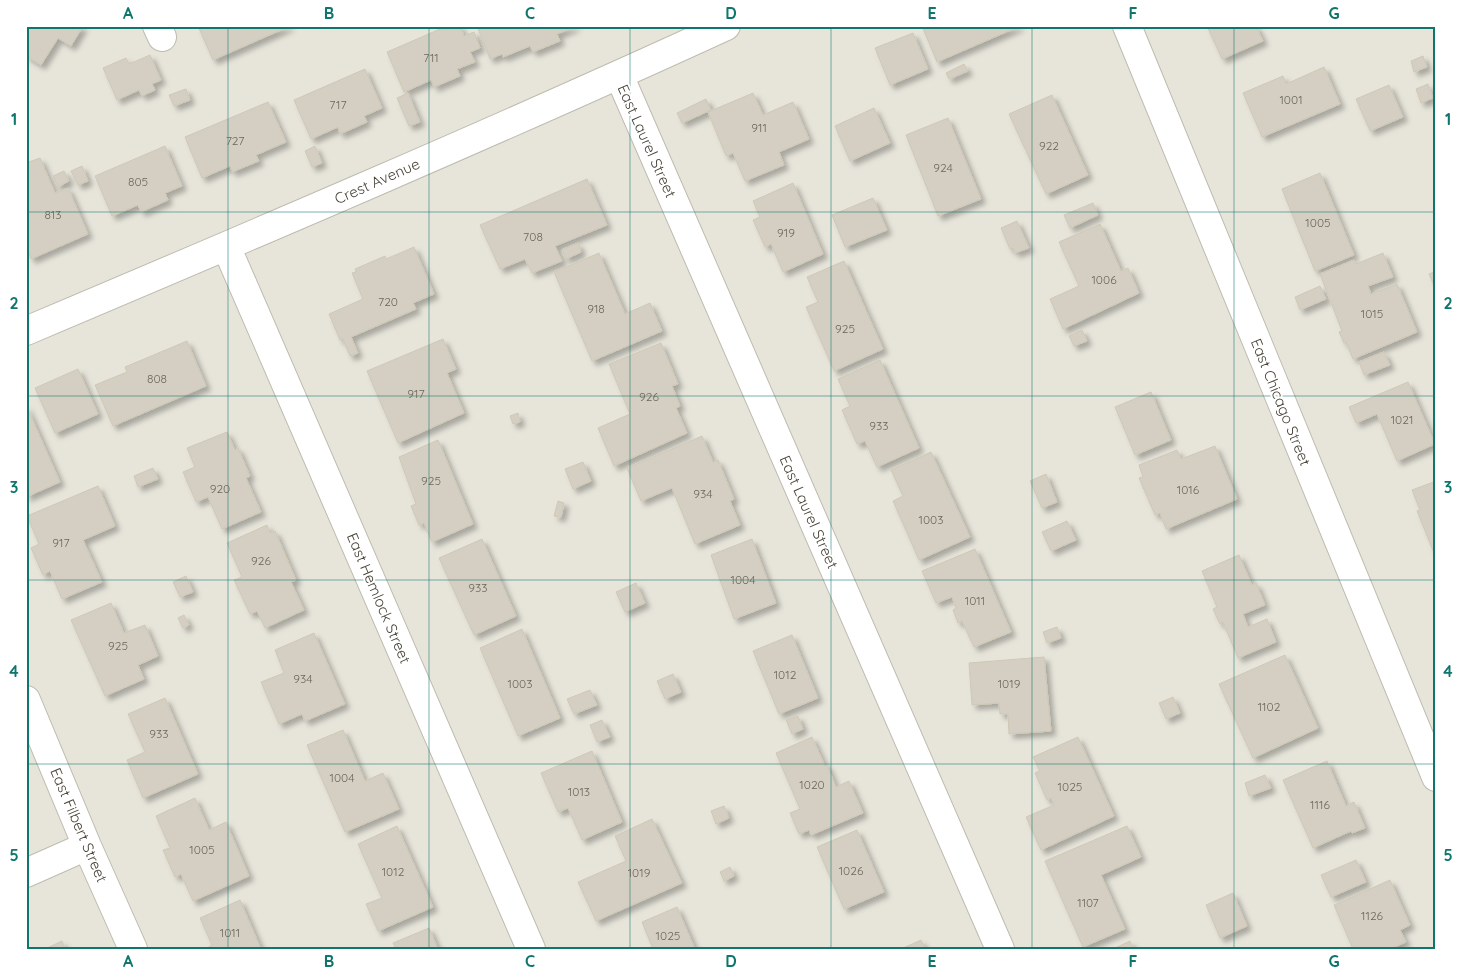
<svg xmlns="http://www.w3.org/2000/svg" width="1462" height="975" font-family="Quicksand,sans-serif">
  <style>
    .residential { fill: #e7e5da }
    .building { fill: #d4cfc2; stroke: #cfc8b6; filter: url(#shadow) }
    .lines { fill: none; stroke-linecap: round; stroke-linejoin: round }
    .minor-casing { stroke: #bfbbaf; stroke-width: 30 }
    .minor { stroke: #fff; stroke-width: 28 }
    .grid { fill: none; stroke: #0f766e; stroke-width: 1; stroke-opacity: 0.55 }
    .labels { text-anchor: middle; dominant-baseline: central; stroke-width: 4; stroke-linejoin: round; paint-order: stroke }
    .number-label { font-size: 12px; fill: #6b675c }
    .street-label { font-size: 15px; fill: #48443a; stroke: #fff }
    .neatline { fill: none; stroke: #0f766e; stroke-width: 2 }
    .grid-label { font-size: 16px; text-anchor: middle; font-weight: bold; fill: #0f766e }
  </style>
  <defs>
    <filter id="shadow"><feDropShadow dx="4.5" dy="4.5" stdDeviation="2.5" flood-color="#0004"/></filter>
  </defs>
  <rect width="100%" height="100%" fill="#f4f2ec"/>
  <path class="residential" d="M26,26H1436V949H26Z"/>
  <path class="building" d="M26,26H83L71,46L58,38L41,65L26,56Z
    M198,26H290L213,60Z
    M447,26H460L464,36L474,32L480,48L470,52L475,62L457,69L460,76L434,87L431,80L404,92L387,52Z
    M477,26H576L557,34L560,41L533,52L530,46L503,57L502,54L490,59Z
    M922,26H1020L937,62Z
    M1207,26H1256L1263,41L1222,59Z
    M913,33L928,69L890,85L875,48Z
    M150,55L161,80L152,84L155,90L142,96L139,90L117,100L103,68L126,58L129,64Z
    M1423,56L1427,67L1414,72L1411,61Z
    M964,64L968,71L949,79L946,73Z
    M1324,67L1340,104L1262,137L1243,93L1283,76L1286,84Z
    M365,69L382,108L364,116L367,122L340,134L338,127L311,139L294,100Z
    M1428,84L1433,98L1421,103L1416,89Z
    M1389,85L1403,117L1370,131L1356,99Z
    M186,89L190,100L174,106L169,95Z
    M408,93L420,122L409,126L397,98Z
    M753,93L763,115L793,102L809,139L779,152L784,165L745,181L733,153L726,156L708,112Z
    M1052,95L1088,175L1046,194L1009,114Z
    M706,99L711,110L682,123L677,113Z
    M268,102L286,142L256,155L259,161L232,172L230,166L202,178L185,137Z
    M874,108L890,143L850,161L835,126Z
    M948,118L981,199L938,216L906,135Z
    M165,146L182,186L165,193L168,200L141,212L138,205L112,216L95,176Z
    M315,146L322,163L312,167L305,151Z
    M40,158L55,193L68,188L88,234L31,259L28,251L26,252V163Z
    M82,166L88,181L78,185L71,171Z
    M64,171L69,181L58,187L53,176Z
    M1320,173L1354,255L1315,271L1282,189Z
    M587,179L607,225L555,246L562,261L532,273L525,259L500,269L480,225Z
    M793,183L823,254L783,272L771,244L765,247L753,220L760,217L753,201Z
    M873,198L887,230L845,247L832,215Z
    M1093,203L1098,215L1070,228L1064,215Z
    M1017,221L1029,248L1015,253L1013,248L1010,249L1001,228Z
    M1100,224L1121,271L1128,268L1139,293L1063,329L1050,299L1079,286L1059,242Z
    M578,243L581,252L566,259L562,250Z
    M414,247L434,294L413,303L416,309L351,337L358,353L350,356L343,339L340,340L329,314L363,299L352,273L356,272L355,269L385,256L386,259Z
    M599,253L625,314L650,303L662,331L592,361L554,272Z
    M1383,253L1393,277L1368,286L1371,294L1397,284L1417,332L1353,359L1346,342L1344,343L1339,332L1342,331L1320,274L1354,260L1356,264Z
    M844,261L883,349L834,371L806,307L818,302L807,277Z
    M1436,271V290L1429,274Z
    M1320,286L1326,299L1300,310L1295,297Z
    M1082,330L1087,341L1074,346L1069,336Z
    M443,339L456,369L447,373L464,413L398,443L367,371Z
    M187,341L206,386L113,426L95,385L127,372L125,367Z
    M661,343L678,384L672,386L680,406L676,408L687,433L614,466L598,428L630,414L609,364Z
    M1384,352L1390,365L1364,375L1359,362Z
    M880,360L919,448L877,467L865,441L857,444L842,410L850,406L838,379Z
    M78,369L98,414L55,433L35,388Z
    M1408,382L1435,444L1397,461L1377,414L1356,423L1349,407Z
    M1151,392L1171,440L1135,455L1115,407Z
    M26,405L60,482L26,497Z
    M518,413L520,422L513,424L510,416Z
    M227,432L235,450L238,448L250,476L246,478L261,512L222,529L208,497L196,502L183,472L195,467L187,448Z
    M702,436L713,462L718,460L734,499L730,501L740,525L695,544L672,488L641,501L627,468Z
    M438,440L473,524L432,542L424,523L419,525L411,506L416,504L399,457Z
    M1215,446L1237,499L1166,529L1160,513L1155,515L1139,478L1143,477L1139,465L1177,450L1181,459Z
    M931,452L970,537L919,560L893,501L903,496L891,470Z
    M583,462L591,481L573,489L565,469Z
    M153,468L158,479L138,487L134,476Z
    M1046,474L1057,502L1042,508L1030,481Z
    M1436,481V552L1434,553L1417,511L1420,510L1412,490Z
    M98,486L115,526L83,540L102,582L62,599L50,571L43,575L31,548L39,544L27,516Z
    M558,501L564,503L561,517L554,516Z
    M1067,521L1076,540L1051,551L1042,532Z
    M267,525L270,533L275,531L296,580L291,582L304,610L265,628L257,611L250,614L234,580L242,577L227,543Z
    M482,539L516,616L474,635L439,558Z
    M752,539L776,603L734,619L711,555Z
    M975,549L1011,632L974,647L962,621L958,623L953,610L956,608L952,597L936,603L922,571Z
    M1239,555L1252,585L1256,583L1265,605L1243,614L1248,627L1267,619L1276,642L1238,658L1223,622L1220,624L1213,609L1217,607L1202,571Z
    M186,576L193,592L180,597L173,582Z
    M636,583L645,603L625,612L616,592Z
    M111,603L124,633L145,625L158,656L138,665L144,679L105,696L71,620Z
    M184,615L189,625L183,628L178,618Z
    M1057,627L1061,638L1047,643L1043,632Z
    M522,629L560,718L518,736L480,648Z
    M314,633L345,704L305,721L302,714L279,724L261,682L284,673L275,650Z
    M792,635L818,698L779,714L753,651Z
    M1285,655L1318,728L1253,758L1219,684Z
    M1044,657L1051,731L1009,734L1008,714H1000L999,703L972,705L969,663Z
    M673,674L681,692L665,699L657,681Z
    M590,690L597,705L574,714L567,699Z
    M1173,697L1180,713L1166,719L1159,703Z
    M165,698L198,774L143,798L127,760L145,752L128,714Z
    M798,716L803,729L792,734L786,720Z
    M602,720L610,737L597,742L590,725Z
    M343,730L365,781L383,773L399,809L345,832L307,745Z
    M812,737L825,766L827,765L836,787L849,781L863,813L811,835L809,830L799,834L790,813L800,809L776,753Z
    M1078,737L1114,816L1041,850L1026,817L1054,805L1051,798L1047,800L1035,773L1040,771L1033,757Z
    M592,751L622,822L582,840L568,808L558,812L541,773Z
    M1327,761L1346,806L1354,802L1365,828L1352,833L1351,831L1313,848L1283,780Z
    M1265,775L1271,788L1249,796L1245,783Z
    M195,798L209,830L226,822L249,876L193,901L181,874L175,877L163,850L170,848L156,816Z
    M724,806L729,818L716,824L711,811Z
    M652,819L682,883L596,921L578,882L626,861L615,836Z
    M397,826L433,907L378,931L366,904L382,898L358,844Z
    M1127,826L1141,857L1101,875L1125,929L1083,947L1045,861Z
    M857,830L884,892L844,909L817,847Z
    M1356,860L1366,882L1331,897L1321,875Z
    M730,867L734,876L724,881L720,872Z
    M1390,880L1410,925L1400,930L1406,942L1390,949H1353L1334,905Z
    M1233,893L1247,926L1220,938L1206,905Z
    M240,900L261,949H206L212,945L200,918Z
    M677,907L695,949H653L642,922Z
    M429,928L438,949H396L393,943Z
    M921,940L925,949H901Z
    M62,941L65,949H45Z
    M1130,941L1133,949H1113Z"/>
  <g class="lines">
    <defs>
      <path id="minor" d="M157,26L162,37
        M1127,26L1436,777
        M619,75L1000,949
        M226,246L531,949
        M26,331C260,232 495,132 726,26
        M26,700L87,846L133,949
        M26,873L87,846"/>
    </defs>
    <use href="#minor" class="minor-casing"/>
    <use href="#minor" class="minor"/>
  </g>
  <path class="grid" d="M228,26V949M429,26V949M630,26V949M831,26V949M1032,26V949M1234,26V949M26,212H1436M26,396H1436M26,580H1436M26,764H1436"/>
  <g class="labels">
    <g class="number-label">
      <text x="431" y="57">711</text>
      <text x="1291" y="99">1001</text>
      <text x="338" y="104">717</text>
      <text x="759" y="127">911</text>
      <text x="235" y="140">727</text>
      <text x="1049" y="145">922</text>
      <text x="943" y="167">924</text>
      <text x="138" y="181">805</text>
      <text x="53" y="214">813</text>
      <text x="1318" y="222">1005</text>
      <text x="786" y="232">919</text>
      <text x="533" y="236">708</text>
      <text x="1104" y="279">1006</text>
      <text x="388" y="301">720</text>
      <text x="596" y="308">918</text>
      <text x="1372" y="313">1015</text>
      <text x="845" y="328">925</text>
      <text x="157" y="378">808</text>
      <text x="416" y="393">917</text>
      <text x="649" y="396">926</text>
      <text x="1402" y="419">1021</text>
      <text x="879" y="425">933</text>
      <text x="431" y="480">925</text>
      <text x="220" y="488">920</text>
      <text x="1188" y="489">1016</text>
      <text x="703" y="493">934</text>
      <text x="931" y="519">1003</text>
      <text x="61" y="542">917</text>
      <text x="261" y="560">926</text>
      <text x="743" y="579">1004</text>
      <text x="478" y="587">933</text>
      <text x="975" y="600">1011</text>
      <text x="118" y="645">925</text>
      <text x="785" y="674">1012</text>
      <text x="303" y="678">934</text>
      <text x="520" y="683">1003</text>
      <text x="1009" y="683">1019</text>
      <text x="1269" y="706">1102</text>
      <text x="159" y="733">933</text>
      <text x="342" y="777">1004</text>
      <text x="812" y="784">1020</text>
      <text x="1070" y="786">1025</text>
      <text x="579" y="791">1013</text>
      <text x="1320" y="804">1116</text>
      <text x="202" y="849">1005</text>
      <text x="851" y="870">1026</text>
      <text x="393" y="871">1012</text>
      <text x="639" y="872">1019</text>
      <text x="1088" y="902">1107</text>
      <text x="1372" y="915">1126</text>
      <text x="230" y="932">1011</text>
      <text x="668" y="935">1025</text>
    </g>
    <g class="street-label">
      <text transform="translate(647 141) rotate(66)">East Laurel Street</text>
      <text transform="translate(377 181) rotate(-24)">Crest Avenue</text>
      <text transform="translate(1281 402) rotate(68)">East Chicago Street</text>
      <text transform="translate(809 512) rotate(66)">East Laurel Street</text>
      <text transform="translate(379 598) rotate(67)">East Hemlock Street</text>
      <text transform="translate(79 825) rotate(67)">East Filbert Street</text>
    </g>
  </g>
  <rect width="1462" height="975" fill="none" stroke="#ffffff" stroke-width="55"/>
  <rect x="28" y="28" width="1406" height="920" class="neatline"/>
  <g class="grid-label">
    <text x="128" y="19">A</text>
    <text x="329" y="19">B</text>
    <text x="530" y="19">C</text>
    <text x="731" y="19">D</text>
    <text x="932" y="19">E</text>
    <text x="1133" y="19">F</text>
    <text x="1334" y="19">G</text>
    <text x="14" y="125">1</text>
    <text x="1448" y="125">1</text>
    <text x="14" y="309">2</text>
    <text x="1448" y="309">2</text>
    <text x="14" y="493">3</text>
    <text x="1448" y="493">3</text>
    <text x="14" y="677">4</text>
    <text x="1448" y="677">4</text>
    <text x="14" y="861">5</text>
    <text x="1448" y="861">5</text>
    <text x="128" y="967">A</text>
    <text x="329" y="967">B</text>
    <text x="530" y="967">C</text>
    <text x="731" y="967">D</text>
    <text x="932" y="967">E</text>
    <text x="1133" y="967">F</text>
    <text x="1334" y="967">G</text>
  </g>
</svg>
